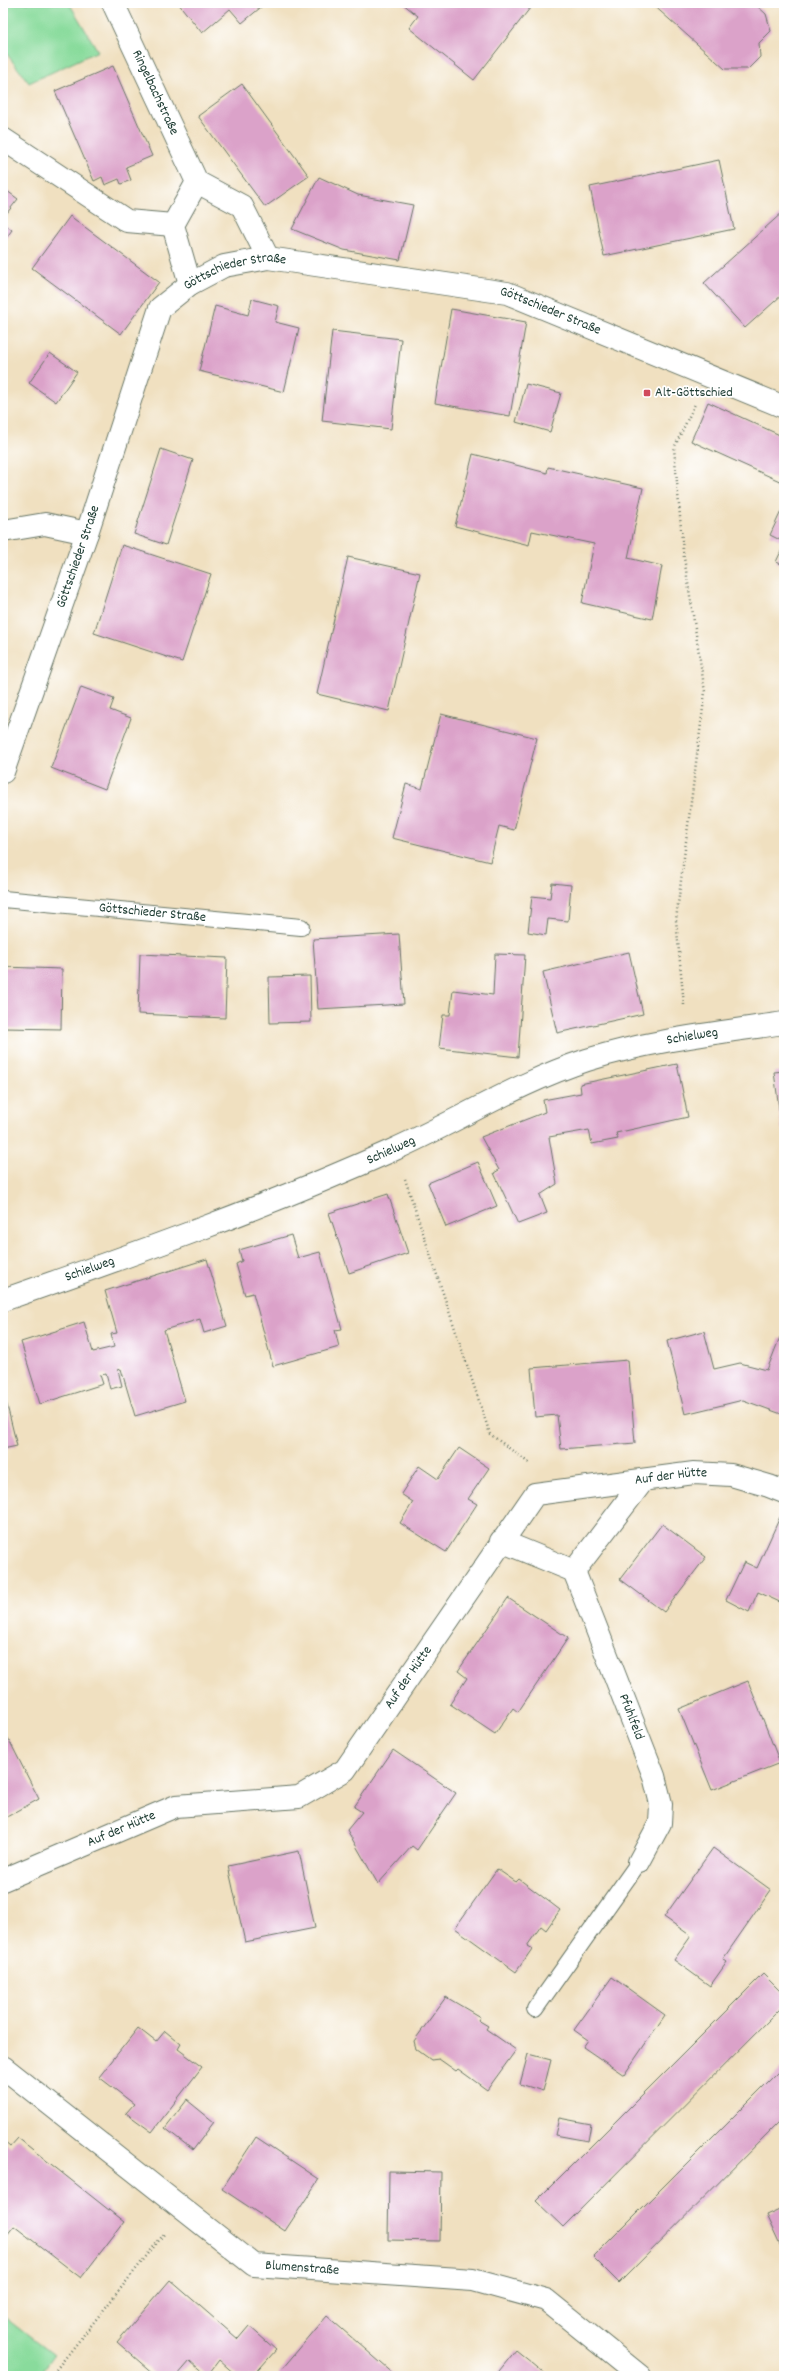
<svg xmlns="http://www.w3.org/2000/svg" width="787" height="2379" font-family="Dekko,sans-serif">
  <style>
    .green { fill: #89db9c; stroke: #548c68 }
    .building { fill: #dba2c9 }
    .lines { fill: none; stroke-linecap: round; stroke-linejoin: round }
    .service-casing { stroke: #687665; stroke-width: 18 }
    .minor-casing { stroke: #687665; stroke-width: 24 }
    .path { stroke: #687665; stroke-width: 2.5; stroke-dasharray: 1 3; stroke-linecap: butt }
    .service { stroke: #fff; stroke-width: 16 }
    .minor { stroke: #fff; stroke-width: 22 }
    .poi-dot { fill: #d1495b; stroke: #fff; stroke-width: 1.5 }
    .labels { text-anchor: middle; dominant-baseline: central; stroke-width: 3.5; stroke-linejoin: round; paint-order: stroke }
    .street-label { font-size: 14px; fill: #1f3d34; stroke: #fff }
    .poi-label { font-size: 14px; fill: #1f3d34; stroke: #fff; text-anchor: start }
  </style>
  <rect width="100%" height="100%" fill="#fff"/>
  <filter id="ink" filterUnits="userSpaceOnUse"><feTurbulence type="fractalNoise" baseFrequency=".025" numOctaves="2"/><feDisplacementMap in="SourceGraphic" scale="8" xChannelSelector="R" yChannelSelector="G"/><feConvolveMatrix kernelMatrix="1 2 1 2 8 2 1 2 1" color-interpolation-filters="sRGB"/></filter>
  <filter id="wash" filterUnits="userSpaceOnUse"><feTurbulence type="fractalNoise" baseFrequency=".012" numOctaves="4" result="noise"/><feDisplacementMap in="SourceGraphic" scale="16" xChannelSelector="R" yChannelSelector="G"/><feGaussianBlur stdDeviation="0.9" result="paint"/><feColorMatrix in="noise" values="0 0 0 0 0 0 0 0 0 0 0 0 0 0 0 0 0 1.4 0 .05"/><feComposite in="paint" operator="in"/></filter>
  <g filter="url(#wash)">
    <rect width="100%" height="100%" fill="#f0e0c0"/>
    <path class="green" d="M3,3H69L98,51L29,83L3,49Z
      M3,2315L54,2355L39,2376H3Z"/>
    <g id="blocks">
      <path class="building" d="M178,3H266L242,23L230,9L202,33Z
        M402,3H534L474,80L409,28L418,16Z
        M651,3H754L766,14L771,31L759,43L760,57L748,69H725Z
        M113,66L152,156L126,167L131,180L121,184L119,179L105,185L102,177L94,181L55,91Z
        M242,84L309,176L265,207L198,116Z
        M719,160L734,229L604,256L590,187Z
        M319,177L358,195L413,205L400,260L344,250L292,229Z
        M3,188L18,199L3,218Z
        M784,211V293L745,328L704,283Z
        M70,216L159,282L121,334L32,268Z
        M3,223L12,230L3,242Z
        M252,299L279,306L275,322L299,328L284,392L199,371L215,306L248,315Z
        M451,309L526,322L510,416L435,403Z
        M332,331L401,339L391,429L322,421Z
        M50,353L77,372L56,402L29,383Z
        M526,384L561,393L550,432L516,422Z
        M708,402L784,437V483L691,441Z
        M161,449L193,460L166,545L134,534Z
        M473,454L547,473L548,467L643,488L628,558L662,566L652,619L582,603L594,544L532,531L529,545L455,526Z
        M784,505V542L770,535Z
        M122,545L211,574L182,662L94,633Z
        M784,545V565L776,562Z
        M348,557L420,573L389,711L317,694Z
        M81,687L114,699L110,710L131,718L105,789L51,768Z
        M441,714L537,738L514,830L499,826L490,862L392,838L406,784L422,789Z
        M552,883L571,885L568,921L548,919L546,935L528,932L532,896L550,898Z
        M399,934L404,1004L318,1009L313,939Z
        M629,952L643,1014L557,1033L543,972Z
        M140,954L227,958L225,1018L138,1014Z
        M495,954L525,955L518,1057L439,1048L443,1015H450L453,990L493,995Z
        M3,967L62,969L61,1029L3,1028Z
        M310,976L311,1022L270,1023L269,977Z
        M677,1064L688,1117L616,1133L618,1139L592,1144L589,1130L549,1137L557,1184L540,1195L547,1213L518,1224L494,1173L499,1170L481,1137L545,1112L543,1100L581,1093L580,1084Z
        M784,1071V1130H782L774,1072Z
        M478,1162L497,1206L446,1227L428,1183Z
        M388,1194L408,1253L349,1273L329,1213Z
        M291,1235L298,1258L320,1252L342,1329L335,1330L339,1347L273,1366L253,1293L245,1295L236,1264L242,1261L239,1250Z
        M207,1259L227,1326L204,1333L200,1319L164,1330L185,1401L135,1416L121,1369L118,1370L122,1386L110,1389L106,1374L100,1375L103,1384L40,1404L21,1342L84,1322L93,1352L114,1347L111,1334L117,1333L105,1291Z
        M704,1331L714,1369L740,1363L767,1370L780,1337L784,1339V1415L743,1400L685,1414L667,1341Z
        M628,1360L635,1443L561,1449L557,1415L535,1417L531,1368Z
        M3,1389L17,1446L3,1449Z
        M459,1448L489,1468L468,1499L477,1504L446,1552L400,1523L413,1502L401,1494L419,1466L438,1479Z
        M780,1517L784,1519V1604L758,1592L749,1612L726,1600L744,1562L757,1568Z
        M662,1524L706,1557L664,1612L620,1579Z
        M508,1598L568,1638L518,1712L513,1708L495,1734L450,1704L467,1678L458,1671Z
        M748,1681L780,1763L712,1790L679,1709Z
        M8,1738L39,1799L3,1819V1741Z
        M393,1750L456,1793L417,1850L412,1846L378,1884L347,1830L362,1812L354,1807Z
        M713,1848L771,1890L723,1959L727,1962L710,1986L674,1960L691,1936L664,1917Z
        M299,1851L315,1928L245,1942L228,1866Z
        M497,1869L516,1882L519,1879L560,1910L546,1930L541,1926L527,1946L532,1949L516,1972L455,1928Z
        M763,1974L784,1995V2005L563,2227L536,2201Z
        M612,1977L665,2015L624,2075L583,2047L588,2040L574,2030Z
        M446,1997L480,2017L478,2020L488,2026L486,2029L516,2050L487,2090L458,2069L456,2071L439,2059L431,2060L416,2049L414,2041Z
        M138,2028L156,2042L165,2031L181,2044L178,2049L202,2067L152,2132L126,2113L134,2104L99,2077Z
        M528,2054L551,2060L543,2091L520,2084Z
        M784,2066V2117L619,2283L593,2257Z
        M187,2100L214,2122L193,2150L165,2128Z
        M559,2118L591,2124L588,2141L555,2135Z
        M256,2137L319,2179L285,2231L222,2189Z
        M18,2138L124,2222L81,2278L14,2226L3,2240V2141L10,2147Z
        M389,2171L441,2172L440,2241L388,2240Z
        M784,2207V2254L766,2215Z
        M170,2280L238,2339L249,2326L276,2350L253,2376H237L219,2360L207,2376L190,2361L177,2376H156L117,2342Z
        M327,2316L396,2376H276Z
        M516,2350L548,2376H495Z"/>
    </g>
  </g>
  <g filter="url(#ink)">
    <use href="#blocks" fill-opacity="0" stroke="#687665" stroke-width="1"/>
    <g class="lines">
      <defs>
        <g id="service">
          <path id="s1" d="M3,899L301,927"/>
          <path d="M535,2009L639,1862"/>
        </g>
        <g id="minor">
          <path id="s2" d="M113,3L197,182L173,225L190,284"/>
          <path d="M3,139L127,221L173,225"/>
          <path d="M197,182L242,206L268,258"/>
          <path d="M3,531L45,524L87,533"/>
          <path id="s3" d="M3,772L87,533L160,308L190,284L224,266L268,258L507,293L784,407"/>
          <path id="s4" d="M3,1300C135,1254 266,1207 393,1150C458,1121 519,1082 587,1060C651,1040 718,1033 784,1023"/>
          <path d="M501,1541L574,1571"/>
          <path d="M639,1862L660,1823L661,1804L654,1776L574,1571L642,1482"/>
          <path id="s5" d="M3,1880L176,1806L299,1797L345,1770L535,1494L694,1473L731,1475L769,1486L784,1492"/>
          <path id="s6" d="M3,2067L254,2265L473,2280L546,2300L640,2376"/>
        </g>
      </defs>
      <use href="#service" class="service-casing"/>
      <use href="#minor" class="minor-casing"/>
      <path class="path" d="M684,1005L676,920L705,692L683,551L674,448L695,404
        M405,1179L490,1434L529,1463
        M51,2376L164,2234"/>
      <use href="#service" class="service"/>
      <use href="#minor" class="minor"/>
    </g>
  </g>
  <rect class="poi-dot" x="643" y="389" width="8" height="8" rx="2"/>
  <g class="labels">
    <g class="street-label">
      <text stroke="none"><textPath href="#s2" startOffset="99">Ringelbachstraße</textPath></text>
      <text stroke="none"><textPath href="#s3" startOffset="576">Göttschieder Straße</textPath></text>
      <text stroke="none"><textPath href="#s3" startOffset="900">Göttschieder Straße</textPath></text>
      <text stroke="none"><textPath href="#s3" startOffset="228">Göttschieder Straße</textPath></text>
      <text stroke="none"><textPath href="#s1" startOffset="150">Göttschieder Straße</textPath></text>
      <text stroke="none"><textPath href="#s4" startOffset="740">Schielweg</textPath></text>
      <text stroke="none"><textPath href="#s4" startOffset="416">Schielweg</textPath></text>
      <text stroke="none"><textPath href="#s4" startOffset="92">Schielweg</textPath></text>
      <text stroke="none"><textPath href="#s5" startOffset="837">Auf der Hütte</textPath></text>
      <text stroke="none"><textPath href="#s5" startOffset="477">Auf der Hütte</textPath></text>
      <text transform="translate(631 1717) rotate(69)">Pfuhlfeld</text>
      <text stroke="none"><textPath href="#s5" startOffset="129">Auf der Hütte</textPath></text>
      <text stroke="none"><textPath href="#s6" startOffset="368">Blumenstraße</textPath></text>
    </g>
    <g class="poi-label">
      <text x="655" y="393">Alt-Göttschied</text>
    </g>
  </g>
  <rect width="787" height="2379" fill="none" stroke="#fff" stroke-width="16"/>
</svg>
